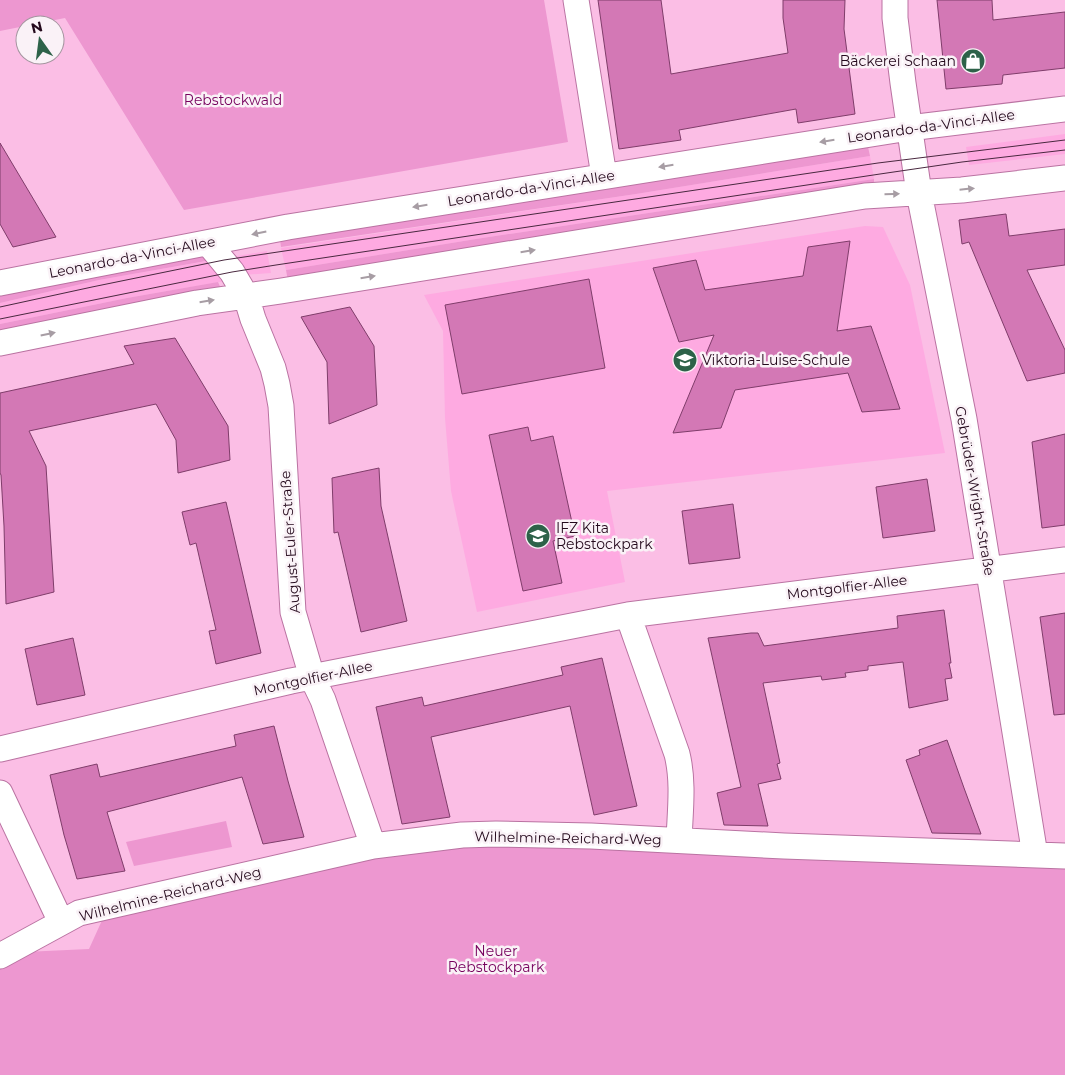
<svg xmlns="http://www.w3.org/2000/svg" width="1065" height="1075" font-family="Montserrat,sans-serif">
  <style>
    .built { fill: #feaae1 }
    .green { fill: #ed97d0 }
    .building { fill: #d378b5; stroke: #7f3d6a }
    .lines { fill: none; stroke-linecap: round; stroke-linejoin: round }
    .minor-casing { stroke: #ba73a2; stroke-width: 27 }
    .minor { stroke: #fff; stroke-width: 25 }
    .tram { stroke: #49283f; stroke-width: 1 }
    .oneway { fill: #a79da4 }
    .labels { text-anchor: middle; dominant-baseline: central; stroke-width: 5; stroke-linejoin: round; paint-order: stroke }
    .poi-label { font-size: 14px; fill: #24091c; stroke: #faf2f7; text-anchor: start }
    .park-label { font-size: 14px; fill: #76015d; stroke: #faf2f7 }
    .street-label { font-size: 14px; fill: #24091c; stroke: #faf2f7 }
  </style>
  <rect width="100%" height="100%" fill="#fbbee5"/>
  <path class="built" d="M1065,134V154L969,165L966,147Z
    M870,156L874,179L476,239L286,270L281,248L636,194Z
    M865,226L883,227L910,285L945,453L607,491L625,582L477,612L451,491L445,418L443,331L424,295Z
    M267,251L271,273L241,275L231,257Z
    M212,260L225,281L127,298L0,324V303L99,280Z"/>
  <path class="green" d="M0,0H544L568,142L184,210L65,18L30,25H25V26L0,31Z
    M868,147L870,156L636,194L281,247L280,239Z
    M874,179V187L288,281L286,270L476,239Z
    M200,254L206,261L99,280L0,303V291Z
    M218,282L222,291L0,333V324L127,298Z
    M226,821L232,847L134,866L126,842Z
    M484,842L1065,868V1075H0V965L24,952L89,949L104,916L355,859Z"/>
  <path class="building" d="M598,0H661L671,74L788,53L783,18V0H845L844,29L855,114L798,123L796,109L679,130L681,140L619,149Z
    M937,0H992L993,20L1065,12V68L1003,75L1002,84L946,89Z
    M0,143L56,237L13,247L0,224Z
    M1006,214L1009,236L1065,229V265L1027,270L1065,350V373L1027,381L969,242L962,244L959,220Z
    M850,241L837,331L871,326L900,409L862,412L848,373L735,390L721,428L673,433L714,335L679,342L653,268L696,260L705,290L803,276L808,247Z
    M589,279L605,368L462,394L445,305Z
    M350,307L374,346L377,405L329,424L327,362L301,317Z
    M175,338L228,426L230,460L178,473L176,440L156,404L29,431L46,466L54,592L6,604L4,526L1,475L0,473V393L134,364L124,346Z
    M528,427L531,441L553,436L575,536L553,541L562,583L523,591L489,435Z
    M1065,434V525L1042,528L1032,442Z
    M379,468L381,506L407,621L361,632L338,532L334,533L332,478Z
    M927,479L935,531L883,538L876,487Z
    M226,502L261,653L216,664L209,631L216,630L196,543L190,545L182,512Z
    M733,504L740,558L689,564L682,511Z
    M944,610L951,663H949L952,678L945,679L948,700L909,708L903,662L868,666V670L845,673L846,677L822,680L821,676L763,683L780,763L777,764L781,779L758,784L768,826L724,825L717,793L741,787L708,638L751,633H758L764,646L898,628L897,616Z
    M1065,613V714L1054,715L1040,617Z
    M73,638L85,695L37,705L25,649Z
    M602,658L637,806L594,815L570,706L431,737L450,817L402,824L376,707L422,697L424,706L563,675L561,667Z
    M274,726L288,781L304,837L263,844L242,777L107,812L125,871L77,879L64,835L50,775L97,764L100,777L236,746L234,735Z
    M947,740L964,788L981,834L932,833L906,760L920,755L919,750Z"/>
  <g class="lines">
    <defs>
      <path id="minor" d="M576,0L604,176
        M895,0V18L903,83L919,193L964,419L1035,855
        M208,243L232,272L246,296L253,319L273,368L277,384L281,406L293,612L312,677L323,700L373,846
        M0,283L288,227L909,128L1065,109
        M0,343L197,303L281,291L865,196L962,190L1065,178
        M628,615L677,754C684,782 680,812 679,840
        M0,749L291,681L628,615L1065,560
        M0,793L61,922
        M0,956L79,913L373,846L462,835L496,834L591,836L784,846L1065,856"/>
    </defs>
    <use href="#minor" class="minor-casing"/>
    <use href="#minor" class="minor"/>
    <path class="tram" d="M0,307L92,287L224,260L878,163L1065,140
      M0,319L232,272L276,265L880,174L962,162L1065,150"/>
  </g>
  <defs><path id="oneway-solid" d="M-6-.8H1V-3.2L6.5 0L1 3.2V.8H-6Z" transform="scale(1.25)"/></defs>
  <g class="oneway">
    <use href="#oneway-solid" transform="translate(827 141) rotate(171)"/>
    <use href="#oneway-solid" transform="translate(666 166) rotate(171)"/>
    <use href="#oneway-solid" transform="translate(967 189) rotate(-6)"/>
    <use href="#oneway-solid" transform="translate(892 194) rotate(-1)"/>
    <use href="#oneway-solid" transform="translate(420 206) rotate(171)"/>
    <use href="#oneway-solid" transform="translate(259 233) rotate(168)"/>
    <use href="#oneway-solid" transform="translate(528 251) rotate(-9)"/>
    <use href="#oneway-solid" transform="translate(368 277) rotate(-9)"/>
    <use href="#oneway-solid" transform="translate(207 301) rotate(-9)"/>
    <use href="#oneway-solid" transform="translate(48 334) rotate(-12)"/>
  </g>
  <defs>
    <symbol id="shop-disc" viewBox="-11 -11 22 22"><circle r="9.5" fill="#2d6249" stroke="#faf2f7"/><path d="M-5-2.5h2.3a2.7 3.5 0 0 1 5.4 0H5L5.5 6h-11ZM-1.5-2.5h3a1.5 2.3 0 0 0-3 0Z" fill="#fff"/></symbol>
    <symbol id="school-disc" viewBox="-11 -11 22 22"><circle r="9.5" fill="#2d6249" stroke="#faf2f7"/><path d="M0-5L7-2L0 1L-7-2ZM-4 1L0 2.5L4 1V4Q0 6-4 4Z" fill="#fff"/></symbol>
  </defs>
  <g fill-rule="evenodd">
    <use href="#shop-disc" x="959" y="47" width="28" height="28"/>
    <use href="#school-disc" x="671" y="346" width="28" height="28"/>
    <use href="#school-disc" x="524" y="522" width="28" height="28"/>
  </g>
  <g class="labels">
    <g class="poi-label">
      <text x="956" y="61" text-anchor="end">Bäckerei Schaan</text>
      <text x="702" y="360">Viktoria-Luise-Schule</text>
      <text x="556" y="528">IFZ Kita<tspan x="556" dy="16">Rebstockpark</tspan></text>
    </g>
    <g class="park-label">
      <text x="233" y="100">Rebstockwald</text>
      <text x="496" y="951">Neuer<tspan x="496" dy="16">Rebstockpark</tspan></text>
    </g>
    <g class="street-label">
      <text transform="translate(931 126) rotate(-8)">Leonardo-da-Vinci-Allee</text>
      <text transform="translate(531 188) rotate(-9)">Leonardo-da-Vinci-Allee</text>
      <text transform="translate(132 257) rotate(-11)">Leonardo-da-Vinci-Allee</text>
      <text transform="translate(975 491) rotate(80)">Gebrüder-Wright-Straße</text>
      <text transform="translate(290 542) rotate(-94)">August-Euler-Straße</text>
      <text transform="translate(847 587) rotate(-7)">Montgolfier-Allee</text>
      <text transform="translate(313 678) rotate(-12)">Montgolfier-Allee</text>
      <text transform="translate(568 838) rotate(1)">Wilhelmine-Reichard-Weg</text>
      <text transform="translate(170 894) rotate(-14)">Wilhelmine-Reichard-Weg</text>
    </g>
  </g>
  <g transform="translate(40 40) rotate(346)"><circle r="24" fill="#faf2f7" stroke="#a4959f"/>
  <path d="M0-4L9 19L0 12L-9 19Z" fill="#2d6249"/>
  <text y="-8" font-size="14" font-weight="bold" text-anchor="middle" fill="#24091c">N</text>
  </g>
</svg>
